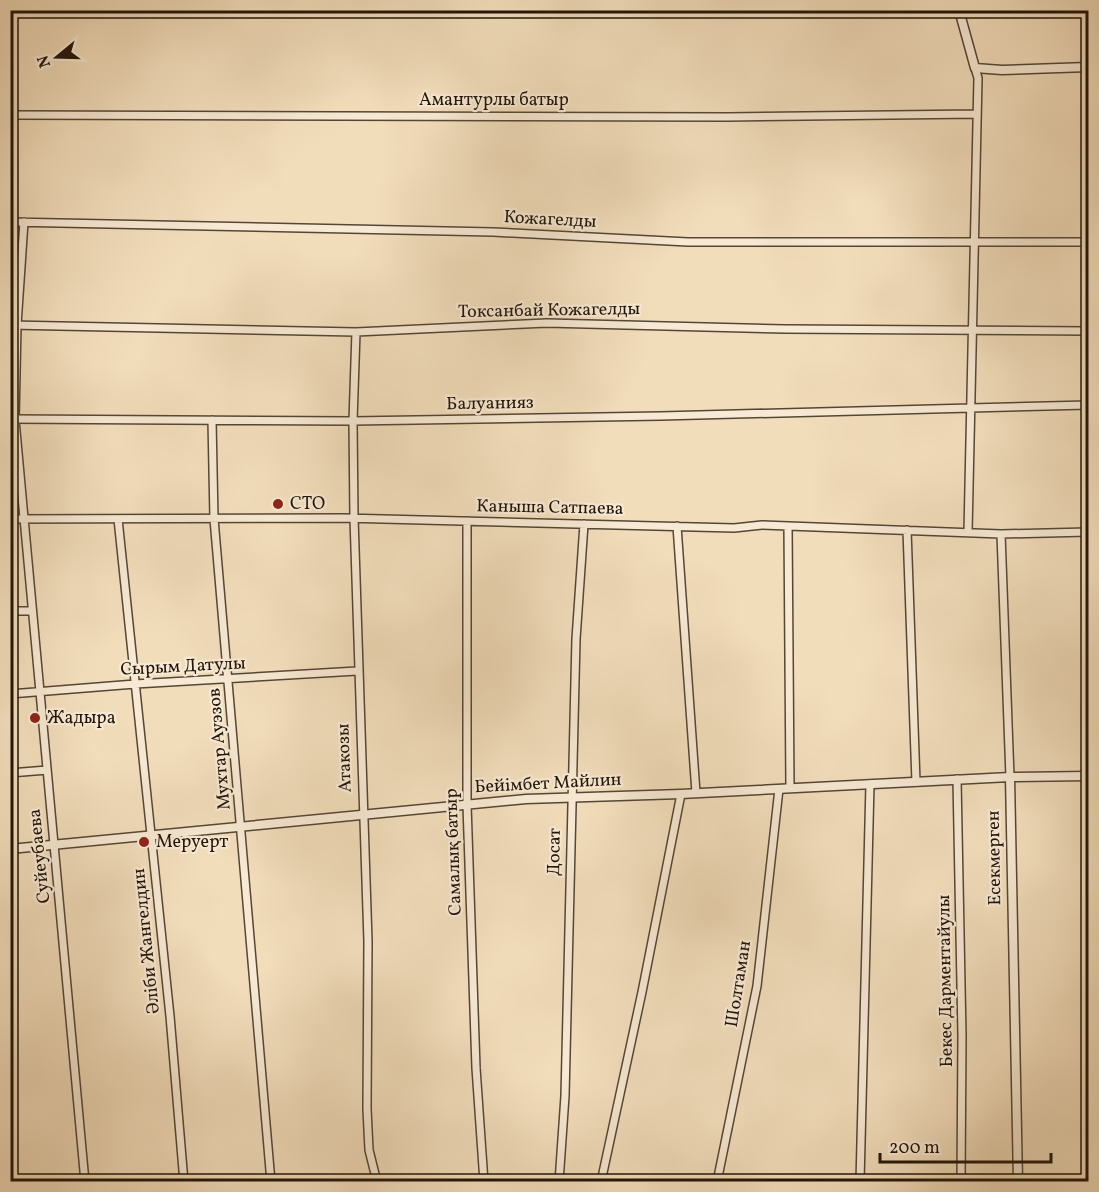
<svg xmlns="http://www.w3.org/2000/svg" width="1099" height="1192" font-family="Vollkorn,serif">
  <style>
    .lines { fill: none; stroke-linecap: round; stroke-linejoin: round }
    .minor-casing { stroke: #554636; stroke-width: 10 }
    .tertiary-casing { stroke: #554636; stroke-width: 11 }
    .minor { stroke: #f7e9d3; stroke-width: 7 }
    .tertiary { stroke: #f7e9d3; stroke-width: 8 }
    .poi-dot { fill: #8f2418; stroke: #f7e9d3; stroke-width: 2 }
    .labels { text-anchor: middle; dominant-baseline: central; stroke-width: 4.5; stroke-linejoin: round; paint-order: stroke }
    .street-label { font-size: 18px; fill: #211409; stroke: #f7e9d3 }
    .poi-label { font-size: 18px; fill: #211409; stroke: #f7e9d3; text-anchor: start }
  </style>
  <rect width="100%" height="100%" fill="#f2ddbb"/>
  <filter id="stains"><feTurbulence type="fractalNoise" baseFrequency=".00333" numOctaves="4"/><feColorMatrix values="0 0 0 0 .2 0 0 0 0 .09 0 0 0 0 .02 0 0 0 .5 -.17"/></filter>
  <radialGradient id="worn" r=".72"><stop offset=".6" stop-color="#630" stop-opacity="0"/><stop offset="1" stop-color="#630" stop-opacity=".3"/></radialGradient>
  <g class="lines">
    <defs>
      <path id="minor" d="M10,115L728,117L977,114
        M10,222L493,232L688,242H1088
        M24,222L17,325L15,420L85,1182
        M10,325L356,332L547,323L785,329L1088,331
        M356,332L353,421L354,518L368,941L367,1109L369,1150L377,1182
        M10,419L353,421L661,416L1088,405
        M212,420L214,519L271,1182
        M10,519L344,518L734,528L762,525L1001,534L1088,532
        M118,519L170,1016L184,1182
        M467,521V805L476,1068L484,1182
        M677,526L696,793
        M788,526L790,788
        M907,530L916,782
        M968,532L978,78L975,68
        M1001,534L1010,777
        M10,611H32
        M10,694L135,684L357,671
        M10,773L47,770
        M957,779L962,1036L961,1182
        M559,1182L565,1096L576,639L584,524
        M601,1182L642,992L681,794
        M717,1182L757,986L779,789
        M860,1182L870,784"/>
      <path id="tertiary" d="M959,10L975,68L1002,70L1088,67
        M1010,777L1018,1182
        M10,849L526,799L681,794L1010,777L1088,776"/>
    </defs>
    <use href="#minor" class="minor-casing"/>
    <use href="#tertiary" class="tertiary-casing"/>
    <use href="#minor" class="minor"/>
    <use href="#tertiary" class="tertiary"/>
  </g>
  <g class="poi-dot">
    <circle cx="278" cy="504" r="6"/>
    <circle cx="35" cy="718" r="6"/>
    <circle cx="144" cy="842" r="6"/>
  </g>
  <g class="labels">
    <g class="street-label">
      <text x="494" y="100">Амантурлы батыр</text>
      <text transform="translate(550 220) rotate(3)">Кожагелды</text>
      <text transform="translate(549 311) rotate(-1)">Токсанбай Кожагелды</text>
      <text transform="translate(490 404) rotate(-1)">Балуанияз</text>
      <text transform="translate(550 508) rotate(1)">Каныша Сатпаева</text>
      <text transform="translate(183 667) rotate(-3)">Сырым Датулы</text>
      <text transform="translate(220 749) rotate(-95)">Мухтар Ауэзов</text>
      <text transform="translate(345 758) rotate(-92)">Атакозы</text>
      <text transform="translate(548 784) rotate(-3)">Бейімбет Майлин</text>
      <text transform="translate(454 852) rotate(-92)">Самалық батыр</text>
      <text transform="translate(555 852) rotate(-89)">Досат</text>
      <text transform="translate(40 856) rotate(-96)">Суйеубаева</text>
      <text transform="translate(995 858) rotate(-91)">Eсекмерген</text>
      <text transform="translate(147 941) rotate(-96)">Әліби Жангелдин</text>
      <text transform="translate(946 981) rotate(-91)">Бекес Дарментайулы</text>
      <text transform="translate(739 984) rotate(-81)">Шолтаман</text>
    </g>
    <g class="poi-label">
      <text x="290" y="504">CTO</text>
      <text x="47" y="718">Жадыра</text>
      <text x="156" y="842">Меруерт</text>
    </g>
  </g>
  <rect width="1099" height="1192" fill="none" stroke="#f2ddbb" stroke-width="36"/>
  <rect x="12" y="12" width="1075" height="1168" fill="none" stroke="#211409" stroke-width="3"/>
  <rect x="18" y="18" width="1063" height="1156" fill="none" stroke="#211409" stroke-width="1.5"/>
  <g transform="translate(57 57) rotate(251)" stroke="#f7e9d3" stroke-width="4.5" paint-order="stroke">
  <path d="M0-4.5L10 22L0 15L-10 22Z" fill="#211409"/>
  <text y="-9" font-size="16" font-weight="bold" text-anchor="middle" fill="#211409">N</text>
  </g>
  <path d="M880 1153v9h171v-9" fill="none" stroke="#211409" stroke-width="3"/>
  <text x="889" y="1153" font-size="18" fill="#211409" stroke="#f7e9d3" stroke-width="4.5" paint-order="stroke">200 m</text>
  <rect width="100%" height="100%" filter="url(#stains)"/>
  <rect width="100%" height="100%" fill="url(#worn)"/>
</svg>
